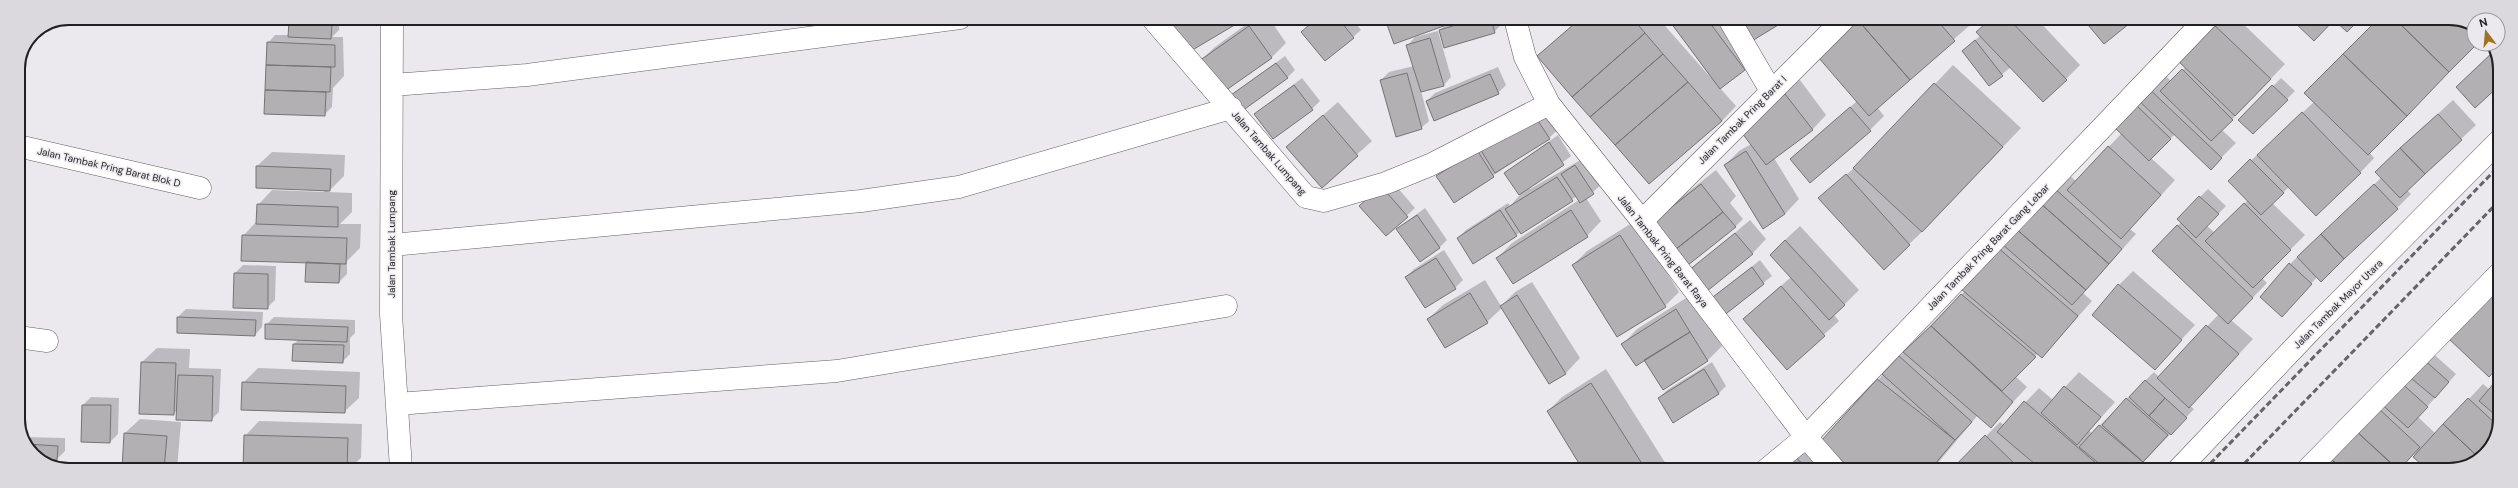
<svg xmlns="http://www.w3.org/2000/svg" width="2518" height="488" font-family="'DM Sans',sans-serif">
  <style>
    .shadow { fill: #0003 }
    .building { fill: #b3b0b4; stroke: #767377 }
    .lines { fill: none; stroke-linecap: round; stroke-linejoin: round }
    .street-casing { stroke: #615f63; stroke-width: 23 }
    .street { stroke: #fff; stroke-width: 22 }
    .rail { stroke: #656467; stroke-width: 3; stroke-dasharray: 6 3; stroke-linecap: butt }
    .labels { text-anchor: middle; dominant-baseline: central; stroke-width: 3; stroke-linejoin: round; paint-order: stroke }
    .street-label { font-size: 10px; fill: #201f21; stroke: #ece9ee }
    .rim { fill: none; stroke: #201f21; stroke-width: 2 }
  </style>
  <rect width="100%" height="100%" fill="#ece9ee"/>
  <path class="shadow" d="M293,18H340L339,30L332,37H343L344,76L333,88L332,107L324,115L265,113L268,43L275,35H290V21Z
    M1180,18H1241L1237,22L1173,25Z
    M1255,18H1269L1286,43L1272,57L1222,92L1200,61L1215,47Z
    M1317,18L1352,19L1361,30L1353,37Z
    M1386,19H1500L1502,24L1494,32L1440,30L1447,23L1394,42Z
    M1579,19H1659L1711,78L1669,19H1786L1749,41L1759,55L1720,88L1736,106L1722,121L1538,56Z
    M1849,19H1963L1969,26L1877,107L1884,116L1870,130L1791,159L1857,101Z
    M1991,19H2037L2080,65L2066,79L2011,67L1989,85L1963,51L1981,35L1978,32Z
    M2084,19H2133L2104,43Z
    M2212,19H2238L2285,64L2222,130L2236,143L2211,168L2175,134L2151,158L2175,180L2130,229L2136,234L2083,293L2092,301L2042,357L2038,353L2015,376L2027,387L1991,426L1978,415L1932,470H1853L1822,441L1900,356L1965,291L1962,288L2068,174L2076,181L2122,133L2112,124L2160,71L2171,81L2186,67Z
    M2379,19H2459L2474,28V44H2476L2369,152L2374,158L2360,173L2289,187L2272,203L2305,235L2262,278L2267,283L2231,320L2253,339L2190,406L2194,409L2178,426L2136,470H1952L2000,422L2004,425L2039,388L2053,400L2079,372L2115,402L2089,431L2092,433L2154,372L2159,377L2219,314L2154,251L2181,222L2178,219L2208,189L2226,206L2207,226L2215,233L2248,200L2229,181L2314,102L2305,93Z
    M1438,31L1451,77L1444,85L1421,91L1429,121L1421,128L1381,80L1389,72L1414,66L1408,45L1415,37Z
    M1285,56L1295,70L1287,78L1232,95Z
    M1953,65L2021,128L1924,230L1884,268L1820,198L1862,161Z
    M1498,67L1506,85L1498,93L1427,101L1435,93Z
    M1302,78L1320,101L1312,109L1255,114Z
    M2281,78L2295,91L2253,133L2240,120Z
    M1800,80L1826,115L1812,130L1774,158L1799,199L1785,214L1725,165L1739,151L1751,144L1754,115Z
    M2453,100L2476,125L2407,190L2411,194L2397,208L2317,277L2290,308V264L2382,177L2416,134Z
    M1549,101L1564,124L1549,138L1454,202L1437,176L1445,168Z
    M1338,102L1372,141L1322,186L1287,147Z
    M1558,135L1571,156L1529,188L1530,189L1584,158L1601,185L1586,198L1601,221L1587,236L1497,258L1512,243L1579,200L1577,196L1516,235L1458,238L1466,230L1508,203L1510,206L1520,195L1505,173Z
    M272,152L345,155L344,176L328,192L352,193V212L340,224H361L360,248L347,261V274L339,282L306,281L307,262L243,236L257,221L258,205L272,190L324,192V190L257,166Z
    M1716,170L1736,196L1730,203L1743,219L1735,227L1664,211Z
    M1390,179L1415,208L1386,235L1360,206Z
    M1425,208L1447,240L1439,248L1397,229Z
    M1750,220L1766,239L1752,254L1690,271Z
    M1635,221L1679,292L1665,306L1573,265L1587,251Z
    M1800,226L1859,290L1834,315L1839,321L1787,368L1744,319L1791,277L1785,240Z
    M1444,250L1463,280L1455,288L1406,277L1414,269Z
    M1760,260L1772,276L1718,318L1706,303Z
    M243,265L276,266L275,300L267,308L235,273Z
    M2133,271L2195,325L2154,369L2119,285Z
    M1485,280L1501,306L1515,292L1532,282L1580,358L1566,373L1550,383L1502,308L1487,322L1446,347L1428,319L1443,305Z
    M2499,283V365L2489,375Z
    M1691,295L1722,346L1708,360L1663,388L1645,359L1623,344L1637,329Z
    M186,309L263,312L262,327L255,335L178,317Z
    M274,317L355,320V333L350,338V354L342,362L293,360L294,344L299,339L266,325Z
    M157,348L190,349L189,368L221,369L219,412L211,420L178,409L173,414L141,413L142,362Z
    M2429,350L2456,374L2418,417L2436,434L2483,384L2490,390L2499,379L2498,430L2468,463L2449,470H2410L2419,461L2414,456L2416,451L2398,470H2321Z
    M1712,362L1726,386L1719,393L1659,398L1667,390Z
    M258,368L360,372L359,398L344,412L243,383Z
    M1606,369L1666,464L1661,470H1585L1548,411L1562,397Z
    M91,397L119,398L118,434L110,442L83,405Z
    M140,419L181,422L177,469H123L125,433Z
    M259,421L362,424L361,458L349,469H244L245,436Z
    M23,437L65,438V451L57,459L40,458L31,453Z
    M1809,441L1833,470H1780Z"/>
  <path class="building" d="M307,18H340V19Z
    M1183,18H1235L1238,23L1189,52L1172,25Z
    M1317,18H1338L1354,38L1325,61L1301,32Z
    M1385,19H1463L1394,44Z
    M1477,19H1491L1495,33L1444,48L1439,30Z
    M1580,19H1633L1645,33L1572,97L1537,56Z
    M1668,19H1707L1745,70L1720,89Z
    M1732,19H1788L1747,44Z
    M1850,19H1857L1910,80L1869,116L1812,50Z
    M1857,19H1936L1955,41L1910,80Z
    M1991,19H2009L2067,80L2043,102L1976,32Z
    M2083,19H2135L2104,44Z
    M2291,19H2333L2334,20L2314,41Z
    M2333,19H2360L2347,32Z
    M2378,19H2395L2449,72L2407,116L2343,54Z
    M2395,19H2459L2474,28V44H2477L2449,72Z
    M2209,20L2271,79L2235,116L2174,57Z
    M289,21L332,23L331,39L288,37Z
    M1249,26L1272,58L1222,93L1199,61Z
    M1645,33L1663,54L1590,117L1572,97Z
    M1430,38L1444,86L1421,92L1406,45Z
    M1975,40L2003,76L1989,86L1962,51Z
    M267,42L335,45V67L266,65Z
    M2494,51L2500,65V85L2475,108L2456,87Z
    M1663,54L1688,82L1615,145L1590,117Z
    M2343,54L2407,116L2368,155L2304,93Z
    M1276,63L1288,78L1242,111L1231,95Z
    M266,65L331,67L330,92L265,90Z
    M2182,69L2233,120L2211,141L2160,91Z
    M1407,73L1422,129L1396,137L1380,80Z
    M1490,74L1499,94L1434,121L1426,101Z
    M1688,82L1722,121L1649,184L1615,145Z
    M1934,83L2003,147L1922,232L1853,168Z
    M1294,85L1313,110L1273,139L1254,114Z
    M2145,85L2222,158L2211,170L2134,96Z
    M2272,85L2288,100L2253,134L2238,120Z
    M265,90L326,92L325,116L264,114Z
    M1785,94L1813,130L1766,165L1739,129Z
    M2133,102L2171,139L2149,161L2111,124Z
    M1850,107L1871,131L1810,183L1790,159Z
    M2302,112L2361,173L2316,216L2257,155Z
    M2438,114L2462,140L2425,174L2400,148Z
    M1323,115L1358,156L1322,188L1286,147Z
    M1534,115L1550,139L1495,173L1480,149Z
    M1549,142L1564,165L1519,195L1504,173Z
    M2108,146L2161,195L2121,239L2067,190Z
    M2400,148L2425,174L2400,198L2375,172Z
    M1477,150L1494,177L1454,203L1436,176Z
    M1746,151L1785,214L1763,229L1724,165Z
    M2250,159L2284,193L2261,215L2228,181Z
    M1575,165L1594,194L1580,203L1561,174Z
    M256,166L331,169L330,191L256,188Z
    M1846,174L1910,245L1884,270L1818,198Z
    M1557,177L1573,201L1521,234L1505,209Z
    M1701,184L1723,212L1671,253L1649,225Z
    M2374,184L2398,209L2344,259L2321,234Z
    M1381,186L1408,217L1386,236L1359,206Z
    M2053,187L2122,249L2109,264L2039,202Z
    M2199,196L2219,214L2196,238L2177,219Z
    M2039,202L2109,264L2086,290L2015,228Z
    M2244,203L2291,250L2253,288L2205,241Z
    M257,204L338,207V227L256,224Z
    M1500,210L1517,236L1473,264L1457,238Z
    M1571,210L1588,237L1513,284L1496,258Z
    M1723,212L1736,227L1683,269L1671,253Z
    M1417,215L1440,248L1420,262L1396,229Z
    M2177,225L2253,298L2228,324L2152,251Z
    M2015,228L2086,290L2072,305L2002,244Z
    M1735,233L1753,254L1706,292L1688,271Z
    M2321,234L2344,259L2321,282L2297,257Z
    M242,235L347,238L346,264L241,261Z
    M1620,235L1666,307L1617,337L1572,265Z
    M1785,240L1845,305L1829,320L1770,255Z
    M1997,247L2078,316L2042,358L1961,289Z
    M1436,258L1456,289L1425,308L1405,277Z
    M306,262L340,264L339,283L305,282Z
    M2289,263L2312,284L2282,317L2260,297Z
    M1752,267L1764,284L1718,320L1705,303Z
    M234,273L268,274V309L233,308Z
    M2118,284L2182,340L2155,370L2092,315Z
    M1781,286L1825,336L1787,370L1743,319Z
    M2495,286L2499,290V366L2489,377L2447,337Z
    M1470,293L1488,323L1445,348L1427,319Z
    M1961,294L2036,357L2002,391L1931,326Z
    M1517,295L1566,374L1549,384L1500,306Z
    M1676,309L1690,332L1636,366L1621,344Z
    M177,317L256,320L255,336L177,333Z
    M265,324L348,327L347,342L265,339Z
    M2206,325L2239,354L2189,408L2157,378Z
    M1931,326L2013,402L1991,428L1903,352Z
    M1690,332L1708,361L1663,390L1644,360Z
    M293,344L344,345L343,363L292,361Z
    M1899,356L1972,422L1955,440L1882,374Z
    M2421,357L2449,382L2435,398L2406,374Z
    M141,362L176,363L174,415L139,414Z
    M1704,369L1719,394L1673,423L1658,398Z
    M178,375L213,376L212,421L176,420Z
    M2499,377V418L2479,401Z
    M1877,379L1955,440L1930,470H1852L1821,441Z
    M2145,380L2165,398L2149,416L2129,397Z
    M2398,380L2428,407L2408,428L2378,401Z
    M242,382L346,386L345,413L241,410Z
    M1591,383L1646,470H1583L1547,411Z
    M2064,386L2101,417L2077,445L2041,413Z
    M2126,398L2168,435L2143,462L2102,425Z
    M2165,398L2187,418L2171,435L2149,416Z
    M2468,398L2499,427L2498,432L2476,455L2443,424Z
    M2024,401L2104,470H2042L1997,432Z
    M82,405H111L110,443L81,442Z
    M2378,408L2420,447L2399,470L2356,431Z
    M2443,424L2476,455L2469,463L2449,470H2428L2413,457Z
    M2099,425L2143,462L2136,470H2107L2079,447Z
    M2356,431L2398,470H2343L2330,458Z
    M124,433L167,436L164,469H122Z
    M244,435L348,438L347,469H243Z
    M1985,435L2021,470H1951Z
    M27,444L58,446L57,460L42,459L31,453Z
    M1794,455L1808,470H1779Z
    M2330,458L2343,470H2319Z"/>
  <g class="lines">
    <defs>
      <path id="street" d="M392,18L391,314L401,469
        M1152,18L1306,197L1324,201L1386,183L1430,165L1549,104
        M1515,19L1525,57L1549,104L1642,221L1806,437L1835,470
        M1729,19L1771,91
        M392,85L527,75L960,18
        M18,146L200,188
        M1642,221L1844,19
        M392,245L861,201L959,187L1231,108
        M18,337L47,341
        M397,404L837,371L1226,306
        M1766,470L1806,437L2206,19
        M2178,470L2312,329L2500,140
        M2307,470L2499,274"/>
    </defs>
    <use href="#street" class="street-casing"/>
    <use href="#street" class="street"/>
    <path class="rail" d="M2204,470L2500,165
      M2238,470L2500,200"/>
  </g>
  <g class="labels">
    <g class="street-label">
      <text transform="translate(1742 120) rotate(-45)">Jalan Tambak Pring Barat I</text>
      <text transform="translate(1269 153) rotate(49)">Jalan Tambak Lumpang</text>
      <text transform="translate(109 167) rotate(13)">Jalan Tambak Pring Barat Blok D</text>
      <text transform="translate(391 244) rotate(-90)">Jalan Tambak Lumpang</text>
      <text transform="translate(1988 247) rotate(-46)">Jalan Tambak Pring Barat Gang Lebar</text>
      <text transform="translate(1663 251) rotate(52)">Jalan Tambak Pring Barat Raya</text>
      <text transform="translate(2338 304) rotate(-45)">Jalan Tambak Mayor Utara</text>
    </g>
  </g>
  <path d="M0 0H2518V488H0ZM69 25H2449A44 44 0 0 1 2493 69V419A44 44 0 0 1 2449 463H69A44 44 0 0 1 25 419V69A44 44 0 0 1 69 25Z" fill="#dcd9de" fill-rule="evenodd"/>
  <path class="rim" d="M69 25H2449A44 44 0 0 1 2493 69V419A44 44 0 0 1 2449 463H69A44 44 0 0 1 25 419V69A44 44 0 0 1 69 25Z"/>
  <g transform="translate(2486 32) rotate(344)"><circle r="19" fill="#ece9ee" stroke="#9a989c"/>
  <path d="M0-3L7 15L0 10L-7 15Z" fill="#9e7322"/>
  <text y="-6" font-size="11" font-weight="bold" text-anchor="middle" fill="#201f21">N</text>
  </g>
</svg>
